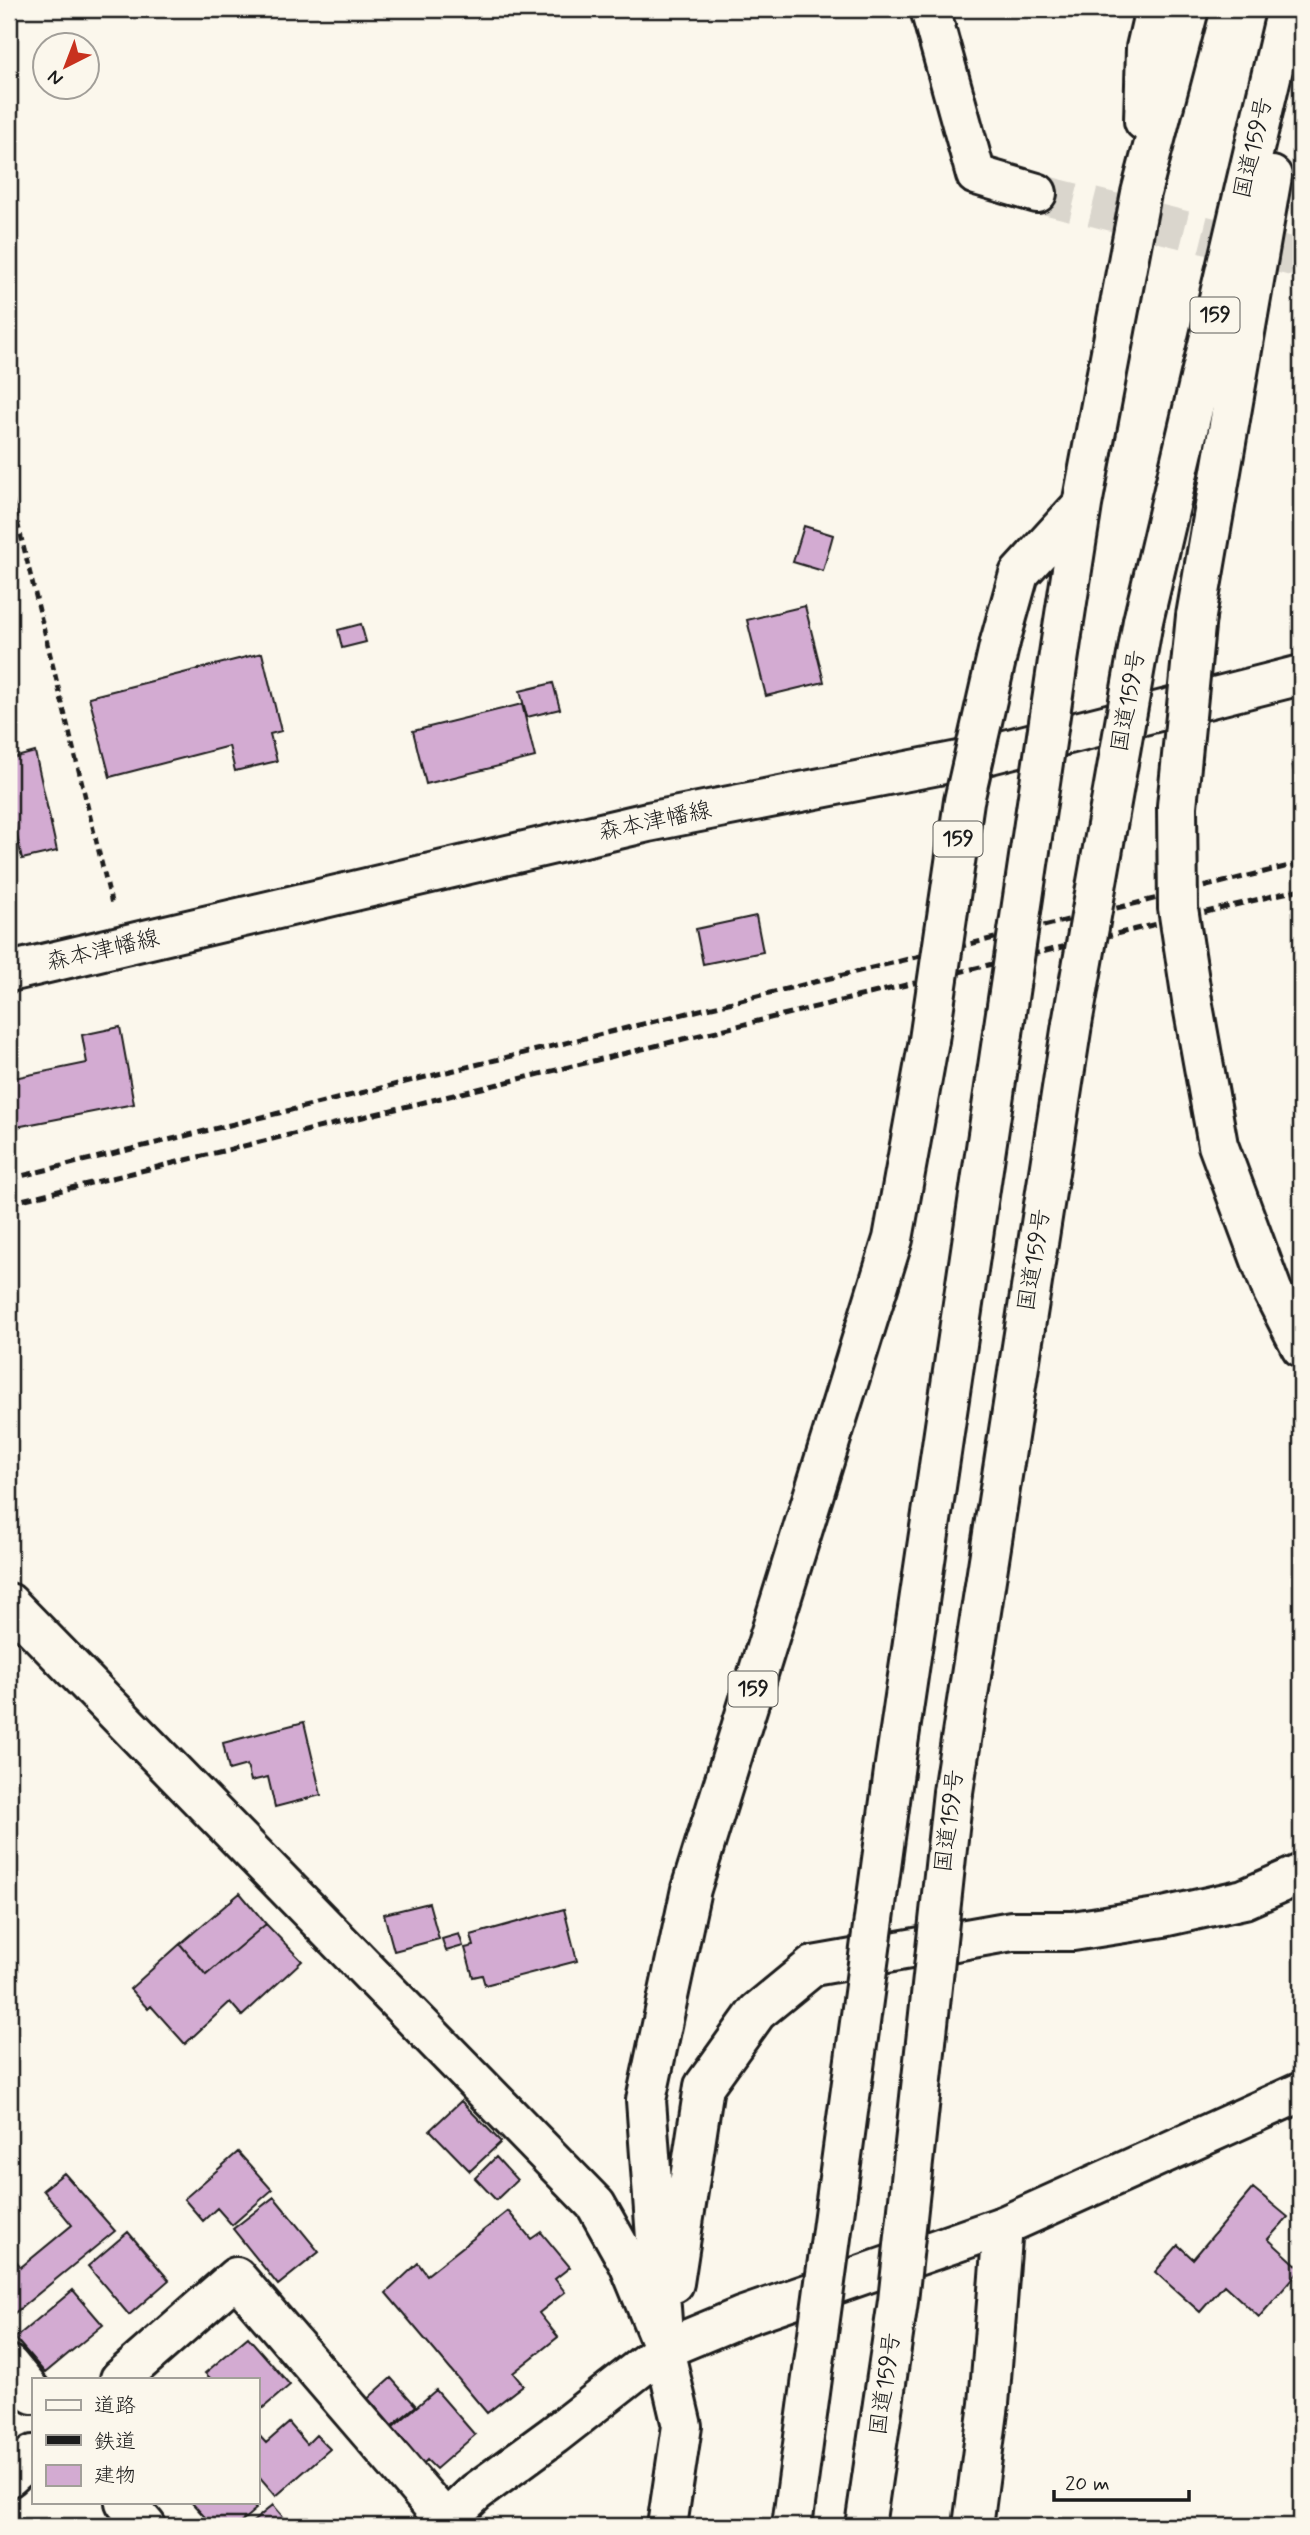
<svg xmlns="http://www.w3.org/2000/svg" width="1310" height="2535" font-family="Mynerve,'Klee One',sans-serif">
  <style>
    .building { fill: #d3abd2; stroke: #1c1c1c; stroke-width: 2 }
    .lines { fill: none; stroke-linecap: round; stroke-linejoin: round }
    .minor-tunnel { stroke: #dad6cd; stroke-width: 38; stroke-dasharray: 38 19; stroke-linecap: butt }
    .minor-casing { stroke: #1c1c1c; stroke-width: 44 }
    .tertiary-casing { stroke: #1c1c1c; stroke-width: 44 }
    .secondary-casing { stroke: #1c1c1c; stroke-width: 44 }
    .trunk-casing { stroke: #1c1c1c; stroke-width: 44 }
    .path { stroke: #1c1c1c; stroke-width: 4.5; stroke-dasharray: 7 5; stroke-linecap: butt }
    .minor { stroke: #fbf7ec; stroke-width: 38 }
    .tertiary { stroke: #fbf7ec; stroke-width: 38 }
    .secondary { stroke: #fbf7ec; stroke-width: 38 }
    .trunk { stroke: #fbf7ec; stroke-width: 38 }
    .rail { stroke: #1c1c1c; stroke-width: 5; stroke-dasharray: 10 5; stroke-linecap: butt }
    .trunk-bridge-casing { stroke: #1c1c1c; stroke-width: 44; stroke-linecap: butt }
    .trunk-bridge { stroke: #fbf7ec; stroke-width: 38 }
    .labels { text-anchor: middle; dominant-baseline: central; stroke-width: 5; stroke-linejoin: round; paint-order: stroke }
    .shield { fill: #fbf7ec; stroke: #5f5e5a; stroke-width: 2 }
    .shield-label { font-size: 21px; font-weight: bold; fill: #1c1c1c }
    .street-label { font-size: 23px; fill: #1c1c1c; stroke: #fbf7ec }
  </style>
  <rect width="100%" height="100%" fill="#fbf7ec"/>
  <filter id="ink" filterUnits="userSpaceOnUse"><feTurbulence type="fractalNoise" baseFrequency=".0143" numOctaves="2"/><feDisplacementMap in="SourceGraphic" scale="14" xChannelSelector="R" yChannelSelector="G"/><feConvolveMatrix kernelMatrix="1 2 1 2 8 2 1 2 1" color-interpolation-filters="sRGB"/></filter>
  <g filter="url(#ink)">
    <path class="building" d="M804,526L833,535L823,571L793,562Z
      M805,606L824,682L766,696L747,620Z
      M361,624L366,642L342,648L338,630Z
      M262,653L281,731L270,734L277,761L235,771L229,746L110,777L89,697Z
      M553,683L560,709L527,717L520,691Z
      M522,704L535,757L426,784L413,731Z
      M35,752L57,851L22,859L9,799V759Z
      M1301,760V805L1292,762Z
      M756,916L763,952L703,964L696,929Z
      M120,1027L134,1104L11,1128L9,1079L87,1063L82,1035Z
      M304,1722L321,1795L275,1807L268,1777L251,1781L247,1765L229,1770L223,1743Z
      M240,1893L266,1924L206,1975L180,1944Z
      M429,1903L439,1939L394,1951L384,1914Z
      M564,1909L577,1961L485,1985L482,1975L473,1977L465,1948L474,1946L471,1935Z
      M266,1924L302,1961L242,2016L230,2002L185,2044L151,2006L148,2009L130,1989L180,1944L206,1975Z
      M266,1924L302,1961L242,2016L230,2002L185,2044L151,2006L148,2009L130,1989L180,1944L206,1975Z
      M459,1934L463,1946L446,1951L442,1939Z
      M461,2101L501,2142L470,2171L430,2130Z
      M238,2152L272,2190L232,2225L217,2208L203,2221L184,2199Z
      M496,2157L517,2180L496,2200L475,2178Z
      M64,2173L115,2231L11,2316L9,2313V2252L21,2267L72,2225L43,2190Z
      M1253,2188L1288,2217L1268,2239L1301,2269L1259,2317L1224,2285L1200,2312L1155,2272L1178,2245L1193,2259Z
      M1253,2188L1288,2217L1268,2239L1301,2269L1259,2317L1224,2285L1200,2312L1155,2272L1178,2245L1193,2259Z
      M274,2197L319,2252L278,2285L233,2229Z
      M508,2211L531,2239L541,2232L570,2267L555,2279L565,2292L539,2313L558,2337L513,2373L523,2385L487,2413L386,2293L418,2263L427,2275Z
      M128,2232L169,2280L129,2315L88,2266Z
      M73,2290L103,2325L45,2373L15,2338Z
      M248,2337L290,2385L257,2413V2379H211L205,2373Z
      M391,2378L416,2406L387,2430L364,2402Z
      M436,2390L475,2435L436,2469L427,2460L423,2464L392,2428Z
      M289,2423L307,2444L316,2435L330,2449L276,2496L257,2474V2433L266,2443Z
      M191,2502H250L256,2509L236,2526H213Z
      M273,2505L291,2526H248Z"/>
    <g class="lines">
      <path class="minor-tunnel" d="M1037,193L1301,259"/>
      <defs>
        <path id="minor" d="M930,9L976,175L1037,193
          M9,1603L596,2205L629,2264L664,2349L682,2426L667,2526
          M9,2365L33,2394
          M120,2379L236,2277L446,2521
          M9,2477L33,2455
          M125,2502L146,2526
          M973,2526L989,2404L1003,2226"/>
        <path id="tertiary" d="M440,2526L476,2492L554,2435L664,2349L741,2317L1003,2226L1301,2092"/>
        <path id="secondary" d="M9,972L648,822L974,758L1301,675"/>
        <path id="trunk" d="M1144,121L1146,48L1155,9
          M1196,616L1272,176
          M1143,621L1287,9
          M1062,634L1082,505L1141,193L1189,9
          M1000,642L1019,574L1082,505
          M1192,1000L1218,1145L1272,1290L1301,1347
          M894,1771L1003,1033
          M953,1792L1072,1024
          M674,2283L704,2086L757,2012L813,1966L1012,1931H1073L1163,1917L1244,1899L1301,1874
          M664,2349L646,2100L691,1889L893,1239L929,1040"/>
      </defs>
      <use href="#minor" class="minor-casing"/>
      <use href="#tertiary" class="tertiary-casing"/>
      <use href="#secondary" class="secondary-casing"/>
      <use href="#trunk" class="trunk-casing"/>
      <path class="path" d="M9,488L112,905"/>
      <use href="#minor" class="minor"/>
      <use href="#tertiary" class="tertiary"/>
      <use href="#secondary" class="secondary"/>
      <use href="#trunk" class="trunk"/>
      <path class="rail" d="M9,1179L1301,863
        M9,1203L1301,889"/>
      <defs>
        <path id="trunk-bridge" d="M1192,1000L1178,908L1177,806L1196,616
          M1072,1024L1143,621
          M1003,1033L1062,634
          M929,1040L964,801L1000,642
          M792,2526L894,1771
          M865,2526L898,2301L953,1792"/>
      </defs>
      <use href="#trunk-bridge" class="trunk-bridge-casing"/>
      <use href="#trunk-bridge" class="trunk-bridge"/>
    </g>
  </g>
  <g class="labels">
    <g class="shield">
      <rect x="1190.5" y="297.5" width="49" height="35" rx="5"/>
      <rect x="933.5" y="821.5" width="49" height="35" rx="5"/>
      <rect x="728.5" y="1671.5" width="49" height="35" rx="5"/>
    </g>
    <g class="shield-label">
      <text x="1215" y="315">159</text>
      <text x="958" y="839">159</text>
      <text x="753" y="1689">159</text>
    </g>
    <g class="street-label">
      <text transform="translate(1254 148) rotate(-77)">国道159号</text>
      <text transform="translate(1129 701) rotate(-80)">国道159号</text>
      <text transform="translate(655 822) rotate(-12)">森本津幡線</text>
      <text transform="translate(103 951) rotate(-13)">森本津幡線</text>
      <text transform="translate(1035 1260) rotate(-81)">国道159号</text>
      <text transform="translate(950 1821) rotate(-83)">国道159号</text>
      <text transform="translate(886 2384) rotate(-82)">国道159号</text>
    </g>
  </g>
  <rect width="1310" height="2535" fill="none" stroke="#fbf7ec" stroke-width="35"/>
  <rect x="18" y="18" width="1275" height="2500" fill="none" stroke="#1c1c1c" stroke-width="2.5" filter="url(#ink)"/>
  <rect x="32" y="2378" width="228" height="126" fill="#fbf7ec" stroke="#a29f99" stroke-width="2"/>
  <rect x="46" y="2400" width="35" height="10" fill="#fbf7ec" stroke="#a29f99" stroke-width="2"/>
  <text x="94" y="2412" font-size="21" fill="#1c1c1c">道路</text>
  <rect x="46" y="2435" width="35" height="10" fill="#1c1c1c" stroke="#a29f99" stroke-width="2"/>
  <text x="94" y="2448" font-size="21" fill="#1c1c1c">鉄道</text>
  <rect x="46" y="2465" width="35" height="21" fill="#d3abd2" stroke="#a29f99" stroke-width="2"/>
  <text x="94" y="2482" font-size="21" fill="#1c1c1c">建物</text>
  <g transform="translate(66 66) rotate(222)"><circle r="33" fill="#fbf7ec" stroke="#a29f99" stroke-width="2"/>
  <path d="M0-5L12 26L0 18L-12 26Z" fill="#c8321e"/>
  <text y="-10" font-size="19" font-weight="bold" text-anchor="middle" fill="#1c1c1c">N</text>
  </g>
  <path d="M1054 2490v10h135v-10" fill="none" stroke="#1c1c1c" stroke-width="3.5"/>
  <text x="1065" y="2490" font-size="21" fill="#1c1c1c" stroke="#fbf7ec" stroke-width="5" paint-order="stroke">20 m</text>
</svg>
